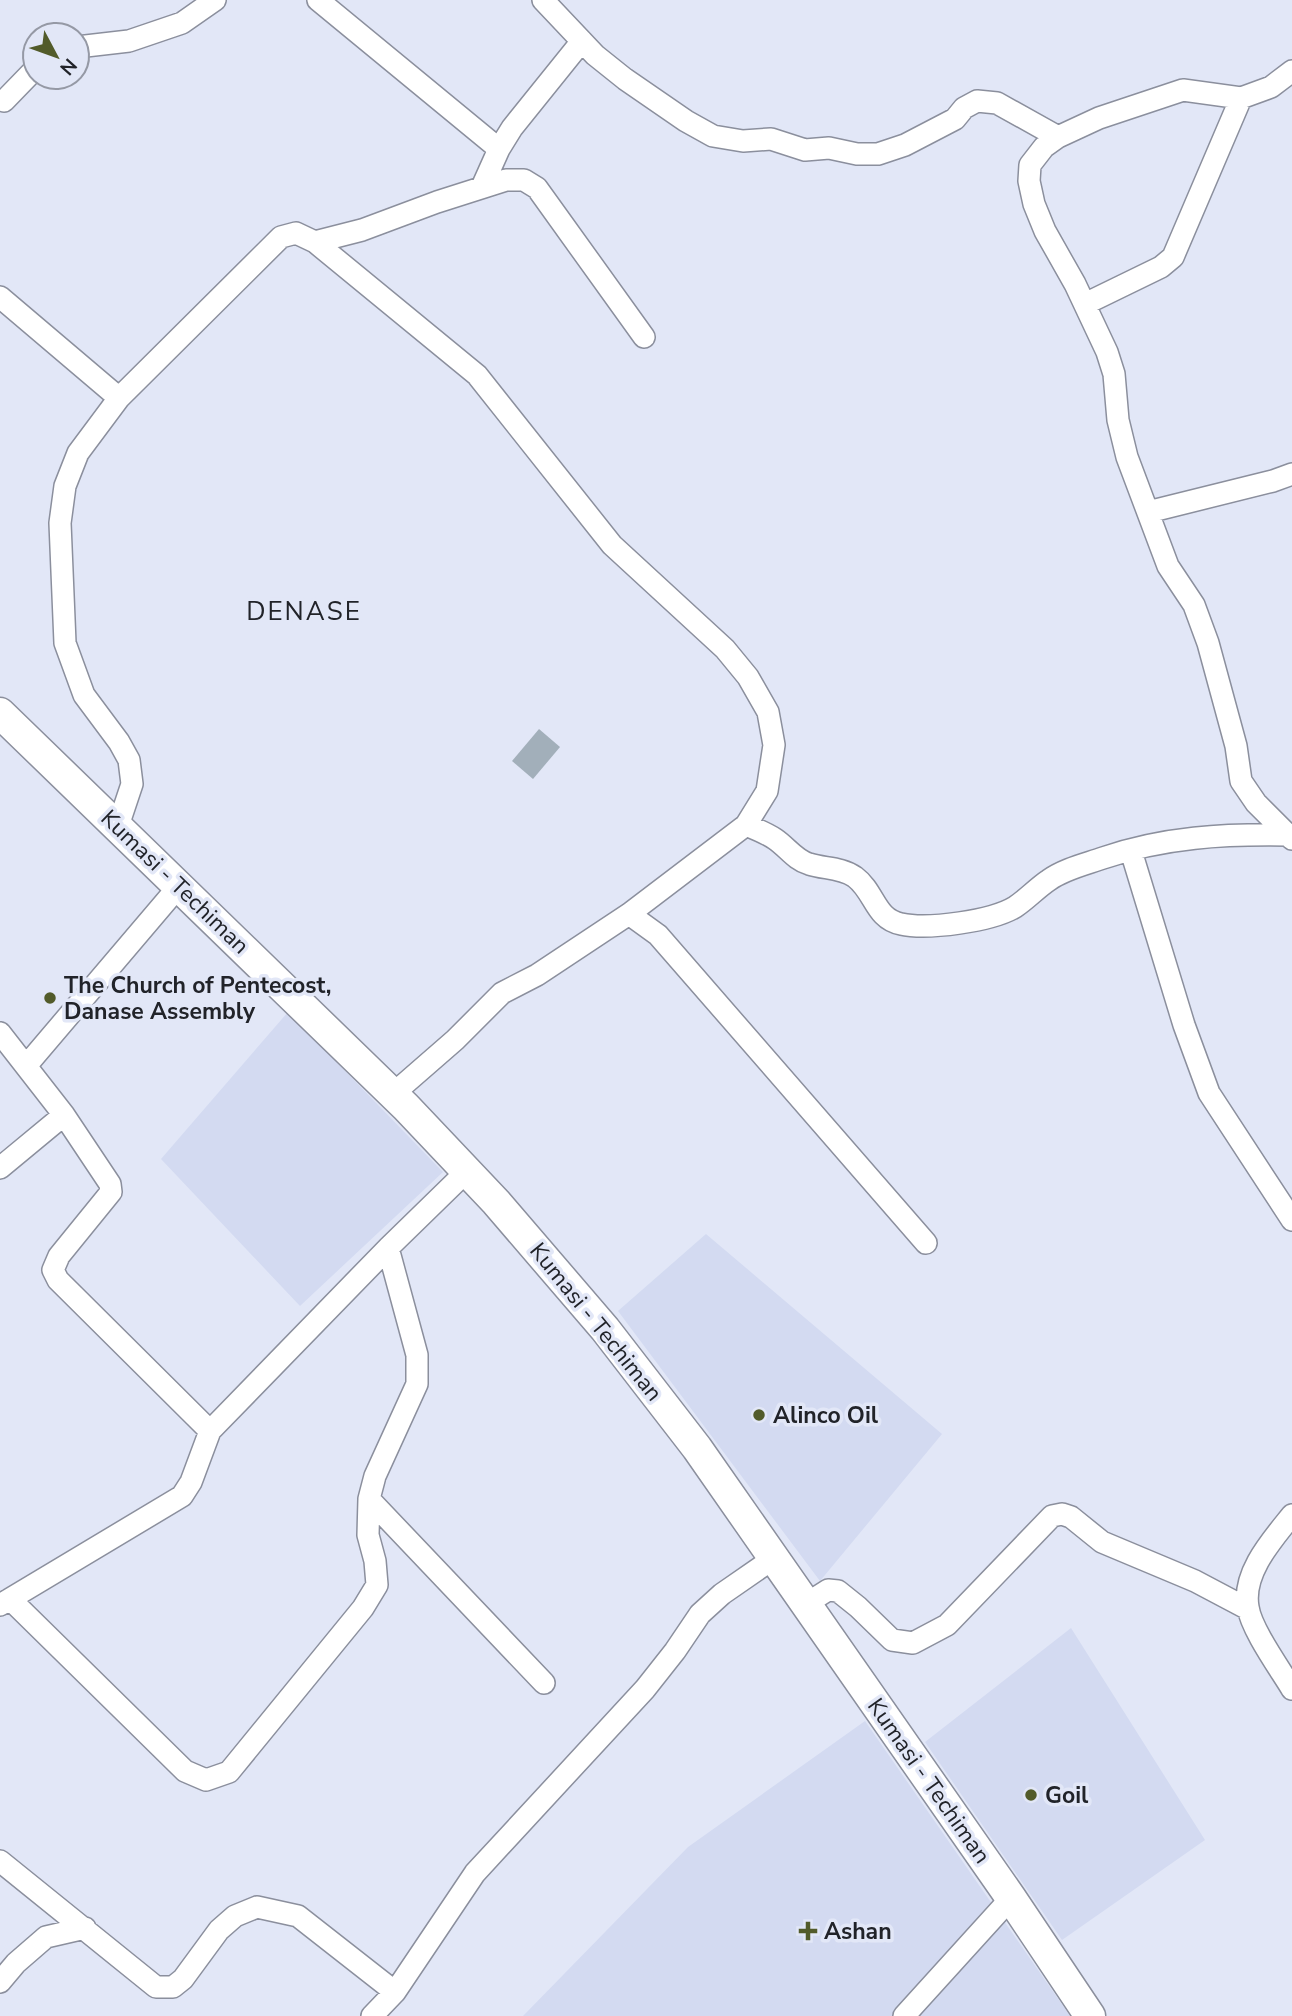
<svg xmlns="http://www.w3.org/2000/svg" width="1292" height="2016" font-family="'Nunito Sans',sans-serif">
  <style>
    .built { fill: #d3daf1 }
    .building { fill: #a2afba }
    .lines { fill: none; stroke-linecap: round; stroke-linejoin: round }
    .minor-casing { stroke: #8b8f9d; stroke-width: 24 }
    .highway-casing { stroke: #8b8f9d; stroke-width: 33 }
    .minor { stroke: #fff; stroke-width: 21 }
    .highway { stroke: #fff; stroke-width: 30 }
    .poi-dot { fill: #525b2a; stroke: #e2e7f7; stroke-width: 2.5 }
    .labels { text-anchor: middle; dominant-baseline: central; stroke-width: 7; stroke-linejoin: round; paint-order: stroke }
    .street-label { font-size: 23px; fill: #212329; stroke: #e2e7f7 }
    .poi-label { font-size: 23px; font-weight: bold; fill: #212329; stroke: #e2e7f7; text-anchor: start }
    .quarter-label { font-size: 26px; letter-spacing: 2px; fill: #212329; stroke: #e2e7f7 }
  </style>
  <rect width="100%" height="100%" fill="#e2e7f7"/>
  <path class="built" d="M288,1012L443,1172L300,1306L161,1159Z
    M706,1234L942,1434L820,1581L618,1311Z
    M1071,1628L1205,1840L1062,1940L925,1742Z
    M865,1721L1070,2016H523L688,1847Z"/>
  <path class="building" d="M539,729L560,747L533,779L512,761Z"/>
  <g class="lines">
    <defs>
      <path id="minor" d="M318,0L499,149
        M543,0L595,55L625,79L686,121L713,136L743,141L771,139L805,150L829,148L857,154H878L905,145L955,119L964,108L977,101L997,103L1058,137
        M77,47L129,41L182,23L215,0
        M1292,71L1271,87L1241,98L1183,90L1099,118L1058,137L1044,147L1030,165L1029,181L1034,204L1045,231L1075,284L1107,352L1114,374L1118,420L1127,457L1168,566L1194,605L1208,643L1236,746L1241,781L1256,803L1292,839
        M4,101L35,69
        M482,187L499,149L512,128L582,41
        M315,242L362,230L437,202L506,180H524L537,188L644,337
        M0,297L119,398
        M1085,304L1161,267L1173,257L1241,98
        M1148,512L1273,481L1292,474
        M746,825C756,829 766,833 775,839C787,847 795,860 809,864C824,869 841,867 855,877C875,892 875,919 901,924C928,930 992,921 1015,907C1027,899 1037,888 1049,880C1064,869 1086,864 1103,858C1164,837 1224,834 1287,835
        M118,826L132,784L129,760L119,742L84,695L65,643L60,523L65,486L78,453L119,398L281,237L296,233L315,242L477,375L612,545L725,649L748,677L768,712L774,745L767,791L746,825L629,914L537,975L502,993L455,1040L393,1094
        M1131,851L1184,1025L1209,1093L1292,1220
        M629,914L658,935L926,1243
        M0,1033L64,1115L110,1184L111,1192L59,1256L53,1270L58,1280L210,1431
        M26,1066L179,886
        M0,1168L64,1115
        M369,1499L544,1683
        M1292,1515C1272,1540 1242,1573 1248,1607C1251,1629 1280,1669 1292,1689
        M10,1599L185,1771L206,1780L229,1772L363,1608L377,1585L375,1561L368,1535L369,1499L375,1476L417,1384V1355L388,1248
        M806,1604L828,1590L838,1591L858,1607L892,1640L913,1643L947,1625L1052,1516L1062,1514L1071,1517L1102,1542L1195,1581L1248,1609
        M0,1605L182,1496L191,1482L210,1431L388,1248L467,1171
        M0,1861L156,1987H173L183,1979L219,1930L235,1916L257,1907L298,1916L395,1992
        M0,1982L16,1963L46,1937L85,1928
        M372,2016L395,1992L475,1873L645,1689L675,1651L700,1614L722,1594L774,1558
        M904,2016L1011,1898"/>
      <path id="highway" d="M0,713L406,1107L496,1202L605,1329L697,1448L1011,1898L1090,2016"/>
    </defs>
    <use href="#minor" class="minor-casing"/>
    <use href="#highway" class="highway-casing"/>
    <use href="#minor" class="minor"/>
    <use href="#highway" class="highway"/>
  </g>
  <g class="poi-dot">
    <circle cx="50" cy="998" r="7"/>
    <circle cx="759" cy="1415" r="7"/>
    <circle cx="1031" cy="1795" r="7"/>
    <path d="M804.5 1920.5h7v7h7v7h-7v7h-7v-7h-7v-7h7z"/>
  </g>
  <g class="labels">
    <g class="street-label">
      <text transform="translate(175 882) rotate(44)">Kumasi - Techiman</text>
      <text transform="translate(596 1322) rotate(51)">Kumasi - Techiman</text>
      <text transform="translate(929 1781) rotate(55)">Kumasi - Techiman</text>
    </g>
    <g class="poi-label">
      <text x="64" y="985">The Church of Pentecost,<tspan x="64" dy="26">Danase Assembly</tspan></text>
      <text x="773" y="1415">Alinco Oil</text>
      <text x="1045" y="1795">Goil</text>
      <text x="824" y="1931">Ashan</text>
    </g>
    <g class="quarter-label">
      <text x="304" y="611">DENASE</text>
    </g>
  </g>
  <g transform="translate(56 56) rotate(131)"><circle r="33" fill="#e2e7f7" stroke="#9599a5" stroke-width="2"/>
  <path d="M0-5L12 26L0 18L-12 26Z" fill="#525b2a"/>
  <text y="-10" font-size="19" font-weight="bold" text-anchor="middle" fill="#212329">N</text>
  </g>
</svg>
